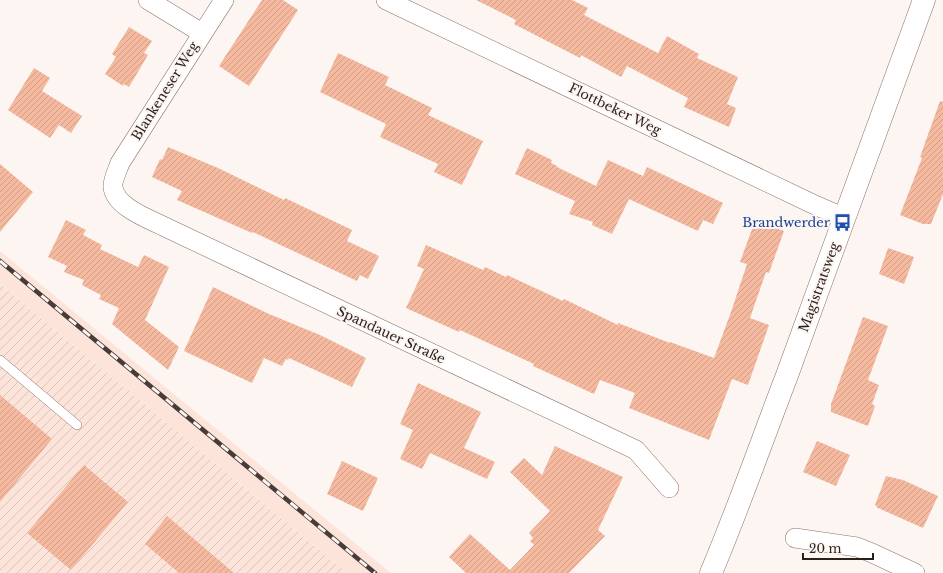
<svg xmlns="http://www.w3.org/2000/svg" width="943" height="573" font-family="'Libre Baskerville',serif">
  <style>
    .built { fill: #fde4da }
    .industrial { fill: url(#industrial-furrows) }
    .building { fill: url(#building-hatch) }
    .lines { fill: none; stroke-linecap: round; stroke-linejoin: round }
    .lane-casing { stroke: #8d7063; stroke-width: 10 }
    .street-casing { stroke: #8d7063; stroke-width: 20 }
    .secondary-casing { stroke: #8d7063; stroke-width: 23 }
    .lane { stroke: #fff; stroke-width: 9 }
    .street { stroke: #fff; stroke-width: 19 }
    .secondary { stroke: #fff; stroke-width: 22 }
    .rail-casing { stroke: #473c37; stroke-width: 4.5 }
    .rail { stroke: #fcf5f2; stroke-width: 3; stroke-dasharray: 9; stroke-linecap: butt }
    .labels { text-anchor: middle; dominant-baseline: central; stroke-width: 4; stroke-linejoin: round; paint-order: stroke }
    .street-label { font-size: 13px; fill: #2b1f1a; stroke: #fcf5f2 }
    .transit-label { font-size: 13px; fill: #164399; stroke: #fcf5f2; text-anchor: end }
  </style>
  <defs>
    <pattern id="industrial-furrows" width="10" height="10" patternUnits="userSpaceOnUse"><rect width="10" height="10" fill="#fde4da"/><path d="M-1 1l2-2M0 10L10 0M9 11l2-2" fill="none" stroke="#d9c3ba"/></pattern>
    <pattern id="building-hatch" width="6" height="6" patternUnits="userSpaceOnUse"><rect width="6" height="6" fill="#f4b99f"/><path d="M-1 1l2-2M0 6l6-6M5 7l2-2" fill="none" stroke="#d19f88"/></pattern>
  </defs>
  <rect width="100%" height="100%" fill="#fcf5f2"/>
  <path class="built" d="M0,251L391,573H347L0,284Z"/>
  <path class="industrial" d="M0,284L347,573H0Z"/>
  <path class="building" d="M262,0H283L298,10L249,86L219,66Z
    M476,0H572L588,8L584,15L658,53L667,36L699,54L697,58L738,77L727,104L736,108L729,127L684,107L688,98L627,66L621,77L581,55L580,58L514,24L516,20Z
    M129,27L152,41L144,53L148,55L129,87L124,84L123,86L105,74L116,57L112,54Z
    M338,53L389,77L385,85L432,108L428,115L483,141L462,185L434,172L438,164L380,137L386,124L320,92Z
    M34,68L50,78L42,91L82,116L71,133L59,125L50,138L8,110Z
    M940,101L943,102V194L931,224H923L900,215L922,158L920,157Z
    M168,147L218,168L284,200L285,198L352,230L347,241L379,256L368,279L360,275L357,281L253,232L252,233L177,200L182,191L152,177L160,159L162,160Z
    M527,148L552,160L551,163L557,166V167L596,186L608,160L643,176L647,167L723,203L713,224L703,220L698,231L629,199L612,234L592,225L593,222L569,214L575,201L515,174Z
    M0,164L33,192L0,232Z
    M66,220L86,230L83,235L102,245L100,249L138,267L144,255L169,267L145,320L179,347L168,370L112,324L119,308L99,299L101,295L82,285L84,280L64,272L67,266L48,257Z
    M755,221L784,231L769,273L766,272L750,318L769,325L748,385L732,379L709,440L629,408L635,393L600,380L594,394L533,366L534,364L460,330L459,332L406,308L424,269L417,266L426,245L483,270L485,267L506,277L507,275L563,301L564,299L618,325V323L670,343V342L714,358L731,312L747,264L740,262Z
    M888,248L914,257L904,284L879,274Z
    M213,287L269,314L320,335L366,358L352,387L289,358L288,360L286,359L282,366L264,358L252,383L184,351Z
    M863,317L888,326L868,380L879,385L872,404L875,406L868,426L831,412V404Z
    M418,383L481,412L464,448L495,462L487,479L430,453L422,469L400,459L413,430L400,424Z
    M0,395L52,439L0,502Z
    M817,441L850,455L836,486L803,472Z
    M555,446L623,477L598,530L605,536L569,573H466L449,557L470,534L510,570L534,545L530,541L533,538L529,533L550,511L510,472L524,458L542,475Z
    M342,461L378,478L363,511L327,494Z
    M84,465L128,502L71,570L27,533Z
    M886,476L903,480L938,496L923,528L876,507L877,506L875,505Z
    M167,516L234,573H179L145,544Z"/>
  <g class="lines">
    <defs>
      <path id="lane" d="M0,360L77,425"/>
      <path id="street" d="M148,0L202,33
        M224,0L120,163C118,169 112,181 113,187C115,207 149,219 165,227L636,450L669,488
        M386,0L817,206L845,218
        M795,538L857,547L872,553L915,573"/>
      <path id="secondary" d="M711,573C738,509 761,443 786,378C832,252 878,126 924,0"/>
    </defs>
    <use href="#lane" class="lane-casing"/>
    <use href="#street" class="street-casing"/>
    <use href="#secondary" class="secondary-casing"/>
    <use href="#lane" class="lane"/>
    <use href="#street" class="street"/>
    <use href="#secondary" class="secondary"/>
    <defs>
      <path id="rail" d="M0,261L375,573"/>
    </defs>
    <use href="#rail" class="rail-casing"/>
    <use href="#rail" class="rail"/>
  </g>
  <defs>
    <symbol id="bus-bare" viewBox="-9 -9 18 18"><path d="M-5-6H5V4H4V6H2V4H-2V6H-4V4H-5ZM-3.5-4V0h7V-4ZM-3.5 1.2v1.5H-2V1.2ZM2 1.2v1.5H3.5V1.2Z" fill="#1a4fb4" stroke="#fcf5f2" stroke-width="2.5" paint-order="stroke"/></symbol>
  </defs>
  <g fill-rule="evenodd">
    <use href="#bus-bare" x="830" y="210" width="25" height="25"/>
  </g>
  <g class="labels">
    <g class="street-label">
      <text transform="translate(165 91) rotate(-58)">Blankeneser Weg</text>
      <text transform="translate(615 109) rotate(26)">Flottbeker Weg</text>
      <text transform="translate(819 287) rotate(-70)">Magistratsweg</text>
      <text transform="translate(391 335) rotate(25)">Spandauer Straße</text>
    </g>
    <g class="transit-label">
      <text x="830" y="222">Brandwerder</text>
    </g>
  </g>
  <path d="M803 553v6h70v-6" fill="none" stroke="#2b1f1a" stroke-width="2"/>
  <text x="809" y="553" font-size="12" fill="#2b1f1a" stroke="#fcf5f2" stroke-width="3" paint-order="stroke">20 m</text>
</svg>
